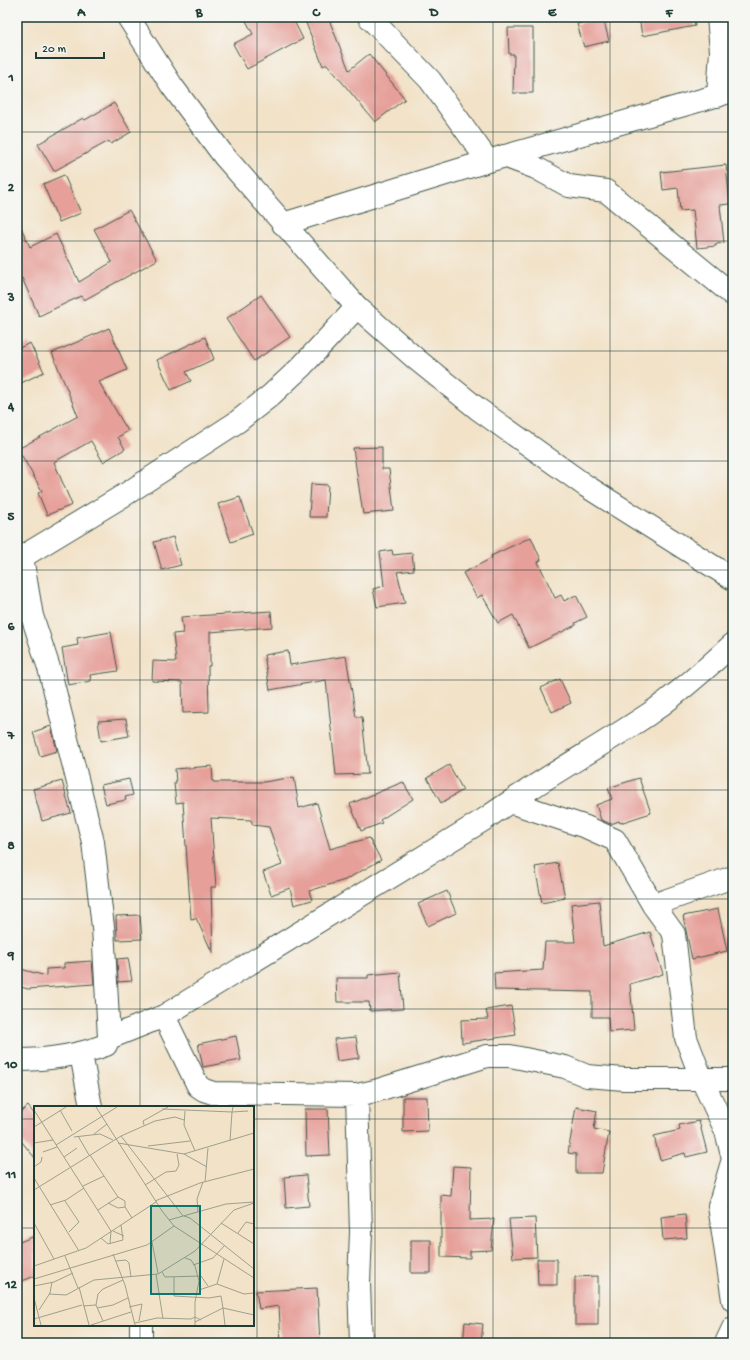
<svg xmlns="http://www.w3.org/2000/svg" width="750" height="1360" font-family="'Gochi Hand',sans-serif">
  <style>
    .building { fill: #e69f99 }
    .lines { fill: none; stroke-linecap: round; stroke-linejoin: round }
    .minor-casing { stroke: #3f564a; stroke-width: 24 }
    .tertiary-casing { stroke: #3f564a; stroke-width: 24 }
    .minor { stroke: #fff; stroke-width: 22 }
    .tertiary { stroke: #fff; stroke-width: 22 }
    .grid { fill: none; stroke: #1f3d34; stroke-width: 1; stroke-opacity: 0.55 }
    .inset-road { fill: none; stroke: #9ea08d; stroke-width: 1 }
    .view { fill: #0f766e; fill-opacity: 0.15; stroke: #0f766e; stroke-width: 2 }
    .inset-edge { fill: none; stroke: #1f3d34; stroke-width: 2 }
    .neatline { fill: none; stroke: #1f3d34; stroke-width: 1.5 }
    .grid-label { font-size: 13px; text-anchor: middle; font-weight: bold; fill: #1f3d34 }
  </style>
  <rect width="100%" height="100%" fill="#f6f6f2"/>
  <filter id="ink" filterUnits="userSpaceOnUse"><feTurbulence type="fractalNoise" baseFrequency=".025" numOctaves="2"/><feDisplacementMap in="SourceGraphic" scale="8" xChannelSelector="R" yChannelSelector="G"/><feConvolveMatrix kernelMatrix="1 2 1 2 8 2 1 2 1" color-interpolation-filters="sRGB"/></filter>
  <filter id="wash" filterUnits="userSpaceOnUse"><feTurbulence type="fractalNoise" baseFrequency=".012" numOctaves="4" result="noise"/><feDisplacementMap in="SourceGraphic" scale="16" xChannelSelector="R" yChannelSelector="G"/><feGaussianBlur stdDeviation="0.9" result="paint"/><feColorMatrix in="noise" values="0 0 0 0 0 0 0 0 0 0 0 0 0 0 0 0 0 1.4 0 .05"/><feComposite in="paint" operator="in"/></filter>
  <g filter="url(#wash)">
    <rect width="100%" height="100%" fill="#f2e2c8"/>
    <g id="blocks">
      <path class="building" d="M244,17H292L303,39L247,69L233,44L253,34Z
        M321,17H328L349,70L369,54L405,99L375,122L327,64L323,66L306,23Z
        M603,17L609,41L584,47L577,24Z
        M639,17H694L695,26L642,36Z
        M508,28H533V93H513L514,54H509Z
        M114,103L131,132L111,144L109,141L54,171L38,144L83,118L85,120Z
        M726,165L730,204L720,205L724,243L716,244V246L697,248L693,210L680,211L678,188L663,190L661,172Z
        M64,175L81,213L59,222L43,184Z
        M129,210L157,260L84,300L81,296L39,316L22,278L17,280V219L30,247L56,234L79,282L112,262L94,229Z
        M261,295L290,337L254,361L226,319Z
        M109,328L127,370L99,382L128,431L118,437L125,449L103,462L91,441L54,462L72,505L47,515L38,493L42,491L18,449L78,416L52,353Z
        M205,337L214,359L186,372L191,381L171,390L157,360Z
        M30,343L44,372L17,385V349Z
        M382,447V469H389L394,511L363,514L353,448Z
        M311,484L328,485L326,517H309Z
        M240,497L253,534L231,542L218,504Z
        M173,537L181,565L162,570L154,542Z
        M531,537L541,560L538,562L555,598L561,595L564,601L576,595L587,617L575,623L576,625L529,648L513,615L498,623L482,595L477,598L463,573L492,558L491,556Z
        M392,550L393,555L412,553L414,570L397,572L405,603L377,607L373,589L384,586L380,552Z
        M271,611L272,627L210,632V666H208L209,712L183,713L182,682L152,681L153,661L176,662L173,634L183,633L181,617Z
        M111,632L118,671L90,675L91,681L68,685L62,648L78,645L77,638Z
        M288,651L290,665L346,656L356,717H362L368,774L336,775L326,680L270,690L264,655Z
        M560,679L571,703L552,712L541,688Z
        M126,719L129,736L101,741L98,721Z
        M51,726L57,751L40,756L33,732Z
        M449,765L463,790L441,803L427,778Z
        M212,766L213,782H264L294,777L299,808L317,803L330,849L369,838L381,860L345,880L309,891L312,900L294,905L290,888L271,895L263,872L282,865L269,827L253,825L251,820L211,818L216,887H211L213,954L196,918L191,919L183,802L176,803L174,783H176L175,769Z
        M639,778L651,813L620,823L619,821L611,824L601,820L596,805L612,799L608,788Z
        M129,779L133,795L125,797L126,800L106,804L101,785Z
        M62,781L71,813L42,821L33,789Z
        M403,782L413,799L380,820L382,823L361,831L350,804Z
        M558,863L565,898L542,903L535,867Z
        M447,891L456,913L428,926L418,904Z
        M599,901L603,946L650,932L663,974L630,984L634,1030L609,1032L608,1017H592V992L495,990L494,973L543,970L545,942H575L571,904Z
        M718,909L727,951L692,959L683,916Z
        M140,915L142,939L117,940L116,916Z
        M128,958L132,981L118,982L117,959Z
        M92,961L94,984L28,989L17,986V968L46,976V969L64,968V963Z
        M400,972L403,1009L370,1011L369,1002H337L336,978H368V975Z
        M511,1006L516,1035L462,1043L461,1020L488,1019L486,1010Z
        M236,1036L241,1060L203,1067L198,1044Z
        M356,1037L359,1058L337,1061L334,1039Z
        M403,1097H427L428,1131L403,1132Z
        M28,1106L35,1115V1158L17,1136V1115Z
        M576,1107L597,1111L594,1129L609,1132L602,1173H576V1154L568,1153Z
        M305,1109H328L330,1155L306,1156Z
        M699,1121L707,1152L686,1157L685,1153L660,1160L654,1136L680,1130L679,1125Z
        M453,1166L471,1167L470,1220L494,1219L491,1250L470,1251V1258L441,1257V1195L451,1196Z
        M306,1175L309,1206L286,1208L284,1177Z
        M685,1214L687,1238L663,1240L661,1217Z
        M535,1218L537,1257L513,1258L509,1219Z
        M35,1236V1276L17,1283V1243Z
        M411,1240H431V1273H411Z
        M537,1259H557V1285H538Z
        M598,1276V1325H575V1277Z
        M317,1288L320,1343H281L279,1306L259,1309L256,1291Z
        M465,1322L483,1324L481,1343H463Z"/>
    </g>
  </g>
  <g filter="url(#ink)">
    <use href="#blocks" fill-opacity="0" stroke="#3f564a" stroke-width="1"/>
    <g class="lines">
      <defs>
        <path id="minor" d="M369,17L430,80L488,161
          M718,96L721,51L718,17
          M504,156L536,168L569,186L606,191L733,295
          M17,560L126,494L237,422L270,396L301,367L357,307
          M510,802L586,827L615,840L653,905L674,934L686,1038L702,1080L726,1131L733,1159L719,1206L733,1300
          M653,905L733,877
          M164,1016L198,1086L204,1090L213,1093L357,1095L375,1091L487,1056H510L565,1067L587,1076L624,1079H733
          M109,1038L164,1016L485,819C538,781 595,750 649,714C679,693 706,669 733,644
          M81,1054L91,1107
          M17,1060C49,1060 76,1056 106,1045L109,1038L103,927L93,842L49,668L32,616L22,557
          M357,1095L361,1232L359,1283L361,1343
          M141,1343V1325
          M726,1343L733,1328"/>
        <path id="tertiary" d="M128,17L172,86L224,156L357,307L416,359L478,409L586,486L733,579
          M283,224L488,161L733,91"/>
      </defs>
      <use href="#minor" class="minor-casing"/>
      <use href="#tertiary" class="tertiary-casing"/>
      <use href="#minor" class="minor"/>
      <use href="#tertiary" class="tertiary"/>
    </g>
  </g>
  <path class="grid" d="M140,17V1107M257,17V1343M375,17V1343M493,17V1343M610,17V1343M17,132H733M17,241H733M17,351H733M17,461H733M17,570H733M17,680H733M17,790H733M17,899H733M17,1009H733M17,1119H35M253,1119H733M17,1228H35M253,1228H733M140,1325V1343"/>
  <g transform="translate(34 1106)">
    <rect width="220" height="220" fill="#f2e2c8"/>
    <path class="inset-road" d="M62,1L128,105L140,120L220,172M199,1L198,6L214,5M128,3L198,6L196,35M0,4L77,125M26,4L38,25M151,5L150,19L161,45M110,19L109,15L134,1M0,21L32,1M60,28L73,18M44,30L55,49M87,30L149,110M40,31L66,28L79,34M0,37L19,34M84,37L150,48L173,61M22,39L83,1M114,40L156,35M9,46L23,41M150,48L220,27M56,49L84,91L91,95V101L98,112M30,51L43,42M0,61L7,56L8,51M0,72L45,145M171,76L174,42M111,79L132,66L142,65L145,59L143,48M49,80L70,70M0,84L87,30L121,15L141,11L150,14M31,95L45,116L35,126M121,95L166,77L220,63M74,97L84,102L91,101M16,99L32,94L50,82M64,104L84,91M164,106L163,93L169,76M150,110L156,112L220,163M135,114L192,98L220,96M0,117L20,153M187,117L220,138M79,125L90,130M204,127L212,116L220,118M67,132L74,138L89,134L87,119M118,136L124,167M76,138L77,125M79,148L91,179L101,219M31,150L44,182M151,152L157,154L161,160L165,175L161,196V219M82,155L92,154L95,157L97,171M159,159L179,152L191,139M0,160L52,142L122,96M128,166L131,171L167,170L174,180M122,168L129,213M140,171V190L175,192L187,190L189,202M0,173L113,139L140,120M183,178L190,153M0,180L20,176L39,167M45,181L55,219M165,184L183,178L210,188L220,187M15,188L32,189L60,174L124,168L161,145L200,104L220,97M0,192L7,219M49,200L62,199M95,201L108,198L105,215M63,202L79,199L94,192M189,202L191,219M5,204L16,187L18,176M0,213L48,199M69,215L62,199L64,188L69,183L89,174M161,216L189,202L220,209M101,217L123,212L157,213L161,211L167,214M57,219L97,206"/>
    <path class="view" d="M117,100H166V188H117Z"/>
    <rect width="220" height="220" class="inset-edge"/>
  </g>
  <rect width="750" height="1360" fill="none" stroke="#f6f6f2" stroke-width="44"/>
  <path d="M36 52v6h68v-6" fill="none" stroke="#1f3d34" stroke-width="2"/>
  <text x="42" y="52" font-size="12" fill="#1f3d34" stroke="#f6f6f2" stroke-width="3" paint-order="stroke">20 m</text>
  <rect x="22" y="22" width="706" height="1316" class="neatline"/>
  <g class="grid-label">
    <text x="81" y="16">A</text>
    <text x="199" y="16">B</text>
    <text x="316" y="16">C</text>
    <text x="434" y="16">D</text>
    <text x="552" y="16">E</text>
    <text x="669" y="16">F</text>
    <text x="11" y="81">1</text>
    <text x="11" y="191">2</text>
    <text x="11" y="301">3</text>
    <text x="11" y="410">4</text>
    <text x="11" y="520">5</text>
    <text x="11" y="630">6</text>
    <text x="11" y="739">7</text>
    <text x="11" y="849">8</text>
    <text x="11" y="959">9</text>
    <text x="11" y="1068">10</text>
    <text x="11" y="1178">11</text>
    <text x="11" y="1288">12</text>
  </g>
</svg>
